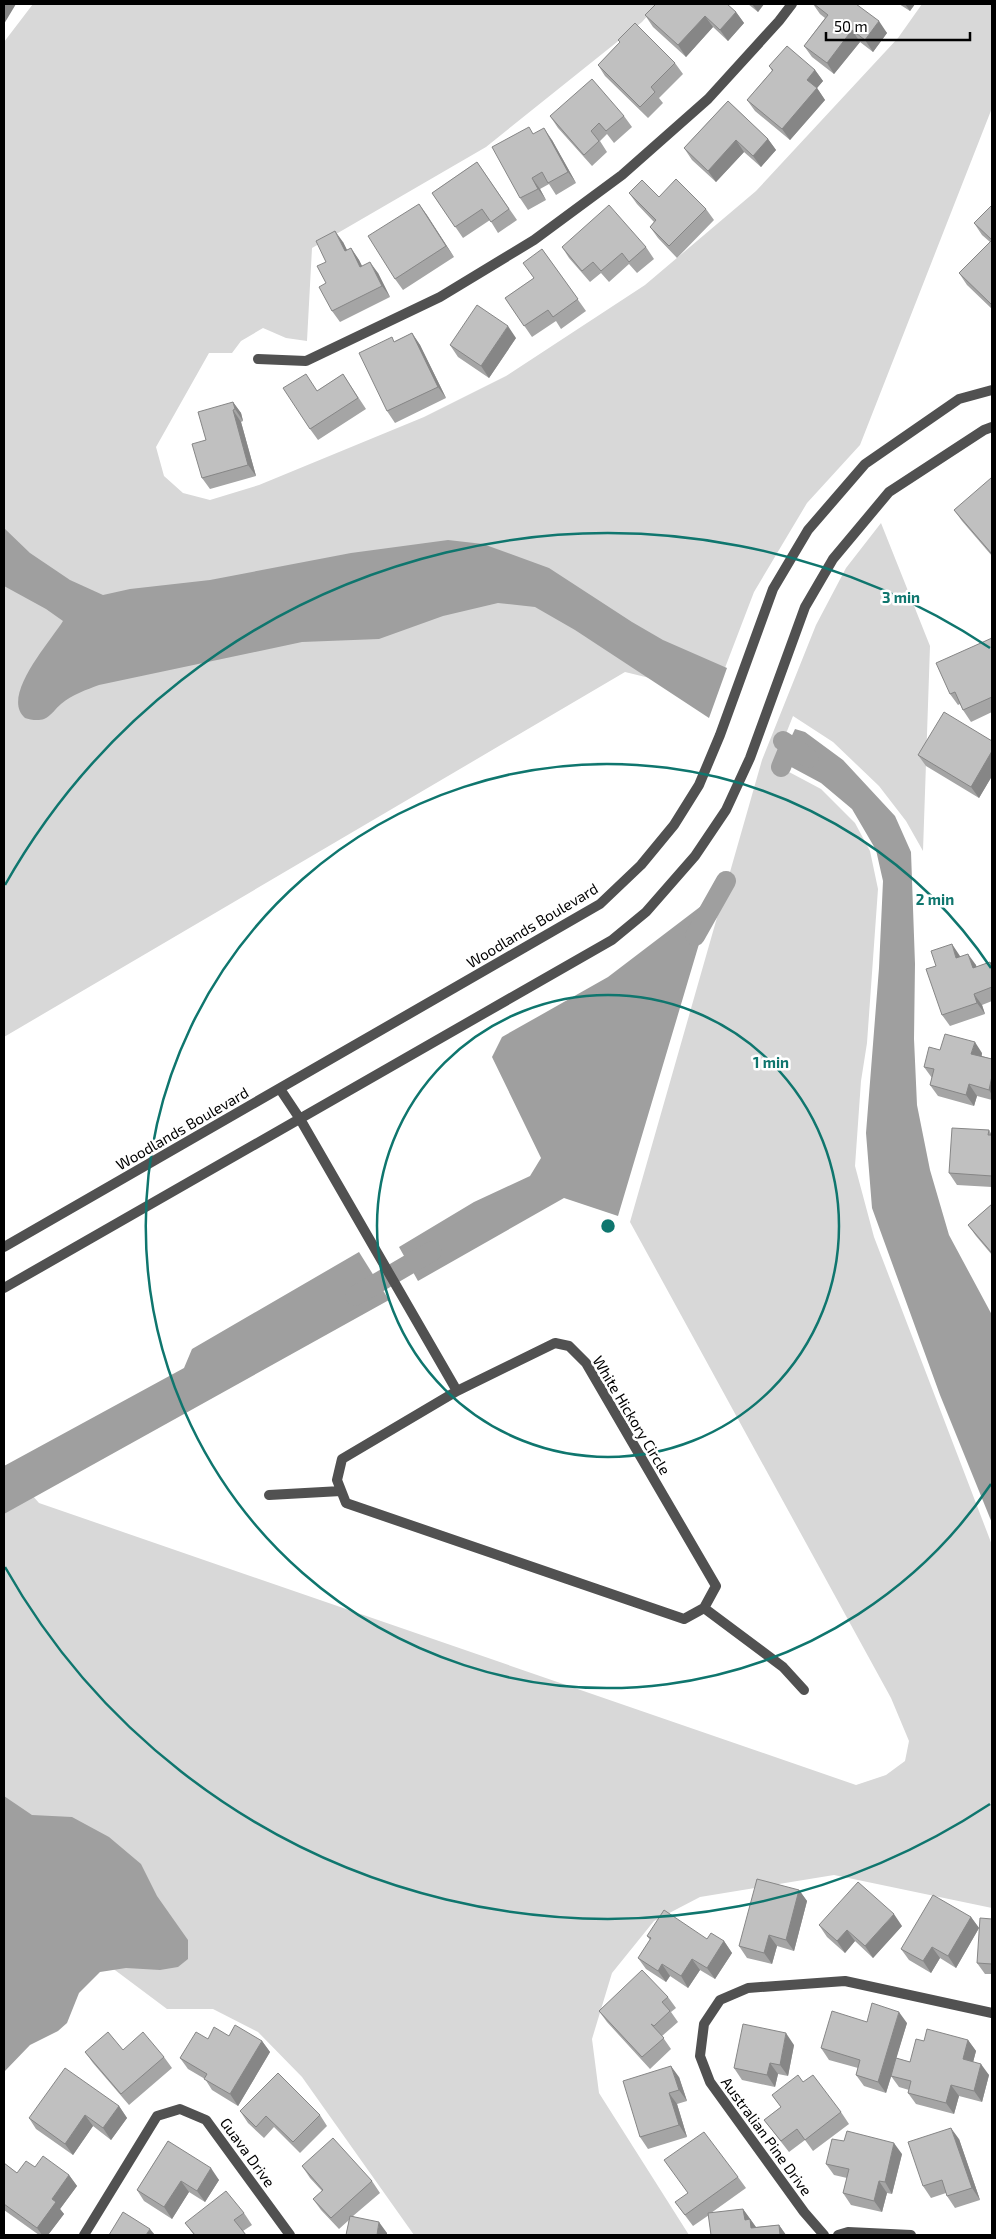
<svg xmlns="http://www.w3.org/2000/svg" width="996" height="2239" font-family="'Exo 2',sans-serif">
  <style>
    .green { fill: #d8d8d8 }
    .water { fill: #9f9f9f }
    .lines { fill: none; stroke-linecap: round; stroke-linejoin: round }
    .canal { stroke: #9f9f9f; stroke-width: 20 }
    .minor { stroke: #515151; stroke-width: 10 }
    .wall { fill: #a5a5a5 }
    .shaded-wall { fill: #868686 }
    .building { fill: #c0c0c0; stroke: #868686 }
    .ring { fill: none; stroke: #0f766e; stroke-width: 2.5 }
    .labels { text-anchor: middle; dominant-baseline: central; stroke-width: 5; stroke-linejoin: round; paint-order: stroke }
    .street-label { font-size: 15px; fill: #000; stroke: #fff }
    .centre { fill: #0f766e; stroke: #fff; stroke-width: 2.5 }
    .ring-label { font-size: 15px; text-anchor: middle; font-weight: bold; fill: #0f766e; stroke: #fff; stroke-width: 5; stroke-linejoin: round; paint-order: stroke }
  </style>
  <rect width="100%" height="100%" fill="#fff"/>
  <path class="green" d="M33,4H658L642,22L486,147L312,248L307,341L286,338L263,328L241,341L232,353H209L156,447L164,476L183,493L210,500L259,485L424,417L506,376L645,285L756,191L898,38L922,4H992V108L860,445L807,503L754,592L715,694L625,672L4,1037V42Z
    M881,523L930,646L923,851L906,821L879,786L833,742L793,716L774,764L821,789L855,823L870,851L878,889L867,1043L861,1081L855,1166L874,1237L992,1545V1908L834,1875L700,1897L654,1921L612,1973L592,2039L599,2093L689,2235H414L302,2077L258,2032L213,2009H167L4,1887V1496L24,1486L39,1503L856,1785L886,1775L905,1761L909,1741L891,1698L630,1222L762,760L816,625L846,568Z"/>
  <path class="water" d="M4,528L30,553L70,580L103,595L130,589L210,580L351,553L448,540L483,544L549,568L632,622L663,640L727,668L709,718L575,630L535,607L498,603L443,616L379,639L302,642L99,685C86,690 73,694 61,704C56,708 51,716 44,719C39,721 30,720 25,718C0,697 50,642 63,621L46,609L4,586Z
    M795,729L805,732L843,760L895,816L911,852L915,964L914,1039L917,1105L930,1170L949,1235L992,1315V1523L940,1395L872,1208L866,1133L879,968L883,881L876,850L852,809L821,783L780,761Z
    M713,897L618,1216L564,1198L418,1281L399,1247L474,1202L530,1176L541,1158L492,1057L502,1037L608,977Z
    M359,1252L389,1300L4,1514V1466L184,1368L192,1349Z
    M4,1796L32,1815L72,1817L109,1837L141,1864L157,1896L188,1940V1959L178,1967L160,1970L126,1968L100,1972L79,1993L67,2023L58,2031L30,2045L4,2072Z"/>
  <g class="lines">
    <path class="canal" d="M783,741L809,758
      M781,767L790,745
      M695,936L726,881
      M355,1296L432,1251"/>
    <path class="minor" d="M258,359L306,361L440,297L534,240L622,175L708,99L779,21L792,4
      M280,1089L300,1119L457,1391
      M4,1247L600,904L641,865L674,825L699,785L720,735L773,589L808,530L865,464L959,399L992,390
      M4,1288L612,940L646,912L695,856L726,810L750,758L805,607L833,559L889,492L984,430L992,427
      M555,1343L569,1346L586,1363L716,1586L704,1608L684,1619L346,1503L337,1480L342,1459L457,1391Z
      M269,1495L341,1491
      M704,1608L783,1667L804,1690
      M84,2235L157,2116L180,2109L206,2120L290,2235
      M824,2235L804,2212L710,2082L700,2056L704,2024L720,2000L748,1988L845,1981L992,2013
      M838,2235L848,2232L911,2235"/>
  </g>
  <path class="wall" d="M748,4H764L758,12Z
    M813,4H856L887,33L873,52L860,42L834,74L812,57L804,46L825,18L820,14Z
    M899,4H915L910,11Z
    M736,12L744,23L728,41L713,27L686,57L653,27L645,15Z
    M618,40L675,63L683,74L659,98L663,103L648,118L605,76L598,65L620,42Z
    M769,66L815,70L823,81L817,88L825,100L790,140L755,111L747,100L772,71Z
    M728,101L768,139L776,150L761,167L744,152L716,182L692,160L684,148Z
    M550,116H624L632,127L614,143L607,134L600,141L607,152L592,166L558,128Z
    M534,134L552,140L576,183L556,195L549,184L540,189L546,200L528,210L520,198Z
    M477,162L517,220L498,233L490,220L463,238L432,193Z
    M629,193L659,197L706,209L714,220L677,258L658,238L650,227L654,222L637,204Z
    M419,204L454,257L403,290L395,279Z
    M992,207V309L967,285L959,273L990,242L982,235L974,223Z
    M343,242L347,250L351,248L359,260L362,266L378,273L390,297L340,322L332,311L326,283V262Z
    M562,247H646L654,259L637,273L629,264L609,282L601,273L590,282L569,258Z
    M542,249L586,311L561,329L556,321L532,337L505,298L534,278Z
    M412,333L420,345L446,398L395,423L387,411L395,341Z
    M516,338L489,378L458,357L450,345Z
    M343,374L366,409L318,440L310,429L317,391Z
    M233,402L241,413L243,421L241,422L256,476L210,489L202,478L206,440Z
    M992,479V556L962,521L954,510Z
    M992,638V712L971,722L963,710L960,704L958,705L950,694Z
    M992,741V776L979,798L926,766L918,755Z
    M960,956L976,965V967L990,962L992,965V1001L982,1005L985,1014L950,1026L942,1015L936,966Z
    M940,1050L982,1053V1056L992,1059V1100L977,1096L974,1106L938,1096L930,1085L932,1078L924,1067Z
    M989,1130L992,1135V1187L957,1185L949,1173Z
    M992,1204V1255L976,1236L968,1225Z
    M799,1890L807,1901L794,1951L777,1946L772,1964L747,1958L739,1946Z
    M971,1917L979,1928L956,1968L940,1958L931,1973L909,1960L901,1949Z
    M992,1919V1974H985L977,1963Z
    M819,1925L902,1926L873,1958L855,1941L845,1953L827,1937Z
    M647,1936L707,1939L724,1941L732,1953L715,1979L700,1970L688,1988L670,1976L666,1982L646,1969L638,1958L650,1940Z
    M668,1997L676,2008L671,2012L678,2022L662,2036L671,2049L650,2069L607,2022L599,2011Z
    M867,2022L907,2023L896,2058L910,2062L924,2041L968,2040L976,2051L973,2062L989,2075L982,2102L959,2096L954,2114L916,2104L908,2093L909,2090L899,2087L891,2076L892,2074L886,2093L864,2086L856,2075L858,2068L829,2060L821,2048Z
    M229,2036L262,2041L270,2052L238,2106L212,2090L205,2079L188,2069L180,2058L208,2039Z
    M794,2045L788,2076L778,2074L775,2087L742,2080L734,2068Z
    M123,2050L164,2057L172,2068L129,2105L93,2063L85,2052Z
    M679,2077L687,2101L677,2104L687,2137L648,2149L640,2137Z
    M803,2082L841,2112L849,2124L813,2151L805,2140L789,2152L764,2120L781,2107L772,2095Z
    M119,2106L127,2118L111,2140L93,2126L73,2155L36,2129L29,2118Z
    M240,2111L320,2115L327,2126L300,2153L274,2127L264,2138L248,2123Z
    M959,2139L980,2200L955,2208L947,2196L946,2193L931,2198L923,2186Z
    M168,2141L219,2180L205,2202L189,2192L172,2219L144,2201L137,2190Z
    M902,2154L892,2194L887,2193L882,2212L851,2205L843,2193L847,2178L834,2175L826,2164Z
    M4,2163L17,2173L35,2167L69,2175L77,2186L60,2209L64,2214L48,2235H39L4,2210Z
    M302,2166L372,2181L380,2193L353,2216L387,2233V2235H346L349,2220L339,2229L321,2210L313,2199L322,2191L310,2178Z
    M738,2177L746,2188L711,2213L743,2209L756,2227L779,2225L786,2235H711L709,2215L693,2226L675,2202Z
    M244,2213L252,2225L243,2231L246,2235H194L185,2223Z"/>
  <path class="shaded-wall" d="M4,4H16L4,24Z
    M752,4H764L758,12Z
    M905,4H915L910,11Z
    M736,12L744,23L728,41L720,30Z
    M705,16L713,27L686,57L678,45Z
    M879,21L887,33L873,52L865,40Z
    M852,30L860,42L834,74L827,63Z
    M815,70L823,81L817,88L825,100L790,140L782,129L807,80Z
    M544,128L552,140L576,183L568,172Z
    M768,139L776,150L761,167L753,156Z
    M736,140L744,152L716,182L708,171Z
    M532,178L540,189L546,200L538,189Z
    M419,204L427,215L454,257L446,246Z
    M335,231L343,242L353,262L345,251Z
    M351,248L359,260L368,278L360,267Z
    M370,262L378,273L390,297L382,286Z
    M508,326L516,338L489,378L481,366Z
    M412,333L420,345L446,398L438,387Z
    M233,402L241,413L243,421L235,409Z
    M233,410L241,422L256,476L248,465Z
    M992,751V776L979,798L971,787Z
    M952,944L960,956L964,969L956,958Z
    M968,954L976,965L981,980L973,968Z
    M974,994L982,1005L985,1014L977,1003Z
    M975,1042L982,1053L979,1065L971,1054Z
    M992,1076V1095L989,1090Z
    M969,1084L977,1096L974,1106L966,1095Z
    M799,1890L807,1901L794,1951L786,1940Z
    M894,1914L902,1926L873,1958L865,1946Z
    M971,1917L979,1928L956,1968L948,1956Z
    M847,1930L855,1941L845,1953L837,1941Z
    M769,1935L777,1946L772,1964L764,1953Z
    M724,1941L732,1953L715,1979L707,1968Z
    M932,1947L940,1958L931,1973L923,1961Z
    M692,1959L700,1970L688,1988L681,1976Z
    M662,1964L670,1976L666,1982L658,1971Z
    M899,2012L907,2023L886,2093L878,2082Z
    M786,2033L794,2045L788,2076L780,2065Z
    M968,2040L976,2051L971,2070L963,2059Z
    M262,2041L270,2052L238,2106L230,2094Z
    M770,2063L778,2074L775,2087L767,2075Z
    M981,2064L989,2075L982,2102L974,2091Z
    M671,2066L679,2077L687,2101L679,2090Z
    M951,2085L959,2096L954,2114L946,2103Z
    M669,2093L677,2104L687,2137L679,2125Z
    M119,2106L127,2118L111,2140L103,2128Z
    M85,2115L93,2126L73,2155L65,2144Z
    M951,2128L959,2139L980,2200L972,2188Z
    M894,2143L902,2154L892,2194L885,2182Z
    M211,2168L219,2180L205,2202L197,2191Z
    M69,2175L77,2186L60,2209L64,2214L48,2235H42L37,2228L52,2199Z
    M181,2181L189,2192L172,2219L164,2207Z
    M879,2181L887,2193L882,2212L874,2201Z
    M743,2209L758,2230L756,2235L745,2220Z
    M379,2222L387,2233V2235H377Z
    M779,2225L786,2235H780Z
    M150,2229L155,2235H146Z"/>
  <path class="building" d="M656,4H727L736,12L720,30L705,16L678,45L645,15Z
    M814,4H856L879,21L865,40L852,30L827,63L804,46L828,15Z
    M635,23L675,63L651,87L655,92L640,107L598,65L620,42L618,40Z
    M787,46L815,70L807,80L817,88L782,129L747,100L773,70L769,66Z
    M592,79L624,116L606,131L599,123L591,131L599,141L584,155L550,116Z
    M728,101L768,139L753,156L736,140L708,171L684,148Z
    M529,127L533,134L544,128L568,172L548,183L542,172L532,178L538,189L520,198L492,147Z
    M477,162L509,209L491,222L482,209L455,227L432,193Z
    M676,179L706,209L669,246L650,227L656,220L629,193L642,180L659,197Z
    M419,204L446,246L395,279L368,236Z
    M609,205L646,247L629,262L622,253L601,271L593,262L582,271L562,247Z
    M991,206L992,207V305L959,273L992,240L974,223Z
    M335,231L345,251L351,248L360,267L370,262L382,286L332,311L319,287L326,283L317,266L326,262L316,241Z
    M542,249L578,299L553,317L548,310L524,326L505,298L534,278L523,263Z
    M477,305L508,326L481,366L450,345Z
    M412,333L438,387L387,411L359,353L392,337L394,342Z
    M306,374L317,391L343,374L358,398L310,429L283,388Z
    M233,402L235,409L233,410L248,465L202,478L192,444L206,440L198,412Z
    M991,478L992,479V554L954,510Z
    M992,638V697L963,710L955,692L950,694L936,663Z
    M944,712L992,741V751L971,787L918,755Z
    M952,944L956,958L968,954L973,968L990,962L992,968V987L974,994L977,1003L942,1015L926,969L936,966L931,951Z
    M945,1034L975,1042L971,1054L992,1059V1076L989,1090L969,1084L966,1095L930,1085L934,1069L924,1067L929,1047L940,1050Z
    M952,1128L989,1130L988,1135H992V1176L949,1173Z
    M992,1204V1253L968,1225Z
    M757,1879L799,1890L786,1940L769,1935L764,1953L739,1946Z
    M858,1882L894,1914L865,1946L847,1930L837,1941L819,1925Z
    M933,1895L971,1917L948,1956L932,1947L923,1961L901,1949Z
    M664,1910L707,1939L711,1933L724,1941L707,1968L692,1959L681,1976L662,1964L658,1971L638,1958L651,1938L647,1936Z
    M980,1918L992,1919V1964L977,1963Z
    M642,1970L668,1997L662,2002L670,2011L654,2026L651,2024L664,2038L642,2057L599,2011Z
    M872,2003L899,2012L878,2082L856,2075L860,2060L821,2048L832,2011L867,2022Z
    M743,2024L786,2033L780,2065L770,2063L767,2075L734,2068Z
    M235,2025L262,2041L230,2094L204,2079L207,2074L180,2058L196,2032L208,2039L214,2027L229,2036Z
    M927,2029L968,2040L963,2059L981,2064L974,2091L951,2085L946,2103L908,2093L911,2081L891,2076L896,2058L910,2062L916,2039L924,2041Z
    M108,2032L123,2050L143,2032L164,2057L121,2094L85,2052Z
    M671,2066L679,2090L669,2093L679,2125L640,2137L623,2081Z
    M65,2068L119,2106L103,2128L85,2115L65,2144L29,2118Z
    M278,2073L320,2115L293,2142L266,2116L256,2127L240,2111Z
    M798,2075L803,2082L813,2075L841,2112L805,2140L797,2129L781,2141L764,2120L781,2107L772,2095Z
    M951,2128L972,2188L947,2196L942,2180L923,2186L908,2142Z
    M847,2131L894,2143L885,2182L879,2181L874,2201L843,2193L849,2169L826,2164L832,2139L844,2141Z
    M704,2132L738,2177L685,2215L675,2202L688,2193L664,2160Z
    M333,2138L372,2181L331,2218L313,2199L323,2190L302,2166Z
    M168,2141L211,2168L197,2191L181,2181L164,2207L137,2190Z
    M43,2156L69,2175L52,2199L56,2202L37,2228L4,2204V2163L17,2173L26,2161L35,2167Z
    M226,2191L244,2213L234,2220L246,2235H195L185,2223Z
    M743,2209L745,2220L750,2219L751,2228L779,2225L780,2235H711L708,2213Z
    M123,2212L150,2229L146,2235H109Z
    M350,2216L379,2222L377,2235H346Z"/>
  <g class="ring">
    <circle cx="608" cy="1226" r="231"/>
    <path d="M991 1484A462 462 0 1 1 991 968"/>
    <path d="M990 1804A693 693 0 0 1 5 1567M5 885A693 693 0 0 1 990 648"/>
  </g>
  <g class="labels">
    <g class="street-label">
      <text transform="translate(532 925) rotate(-31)">Woodlands Boulevard</text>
      <text transform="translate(182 1128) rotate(-30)">Woodlands Boulevard</text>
      <text transform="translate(632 1415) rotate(59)">White Hickory Circle</text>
      <text transform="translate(767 2136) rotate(54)">Australian Pine Drive</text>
      <text transform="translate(248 2152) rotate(54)">Guava Drive</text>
    </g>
  </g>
  <circle cx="608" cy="1226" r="8" class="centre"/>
  <g class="ring-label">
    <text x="901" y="603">3 min</text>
    <text x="935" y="905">2 min</text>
    <text x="771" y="1068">1 min</text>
  </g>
  <rect width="996" height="2239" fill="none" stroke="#000000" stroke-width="10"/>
  <path d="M826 32v8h144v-8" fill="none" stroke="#000000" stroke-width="2.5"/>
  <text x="834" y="32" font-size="15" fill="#000000" stroke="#ffffff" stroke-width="4" paint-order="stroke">50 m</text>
</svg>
